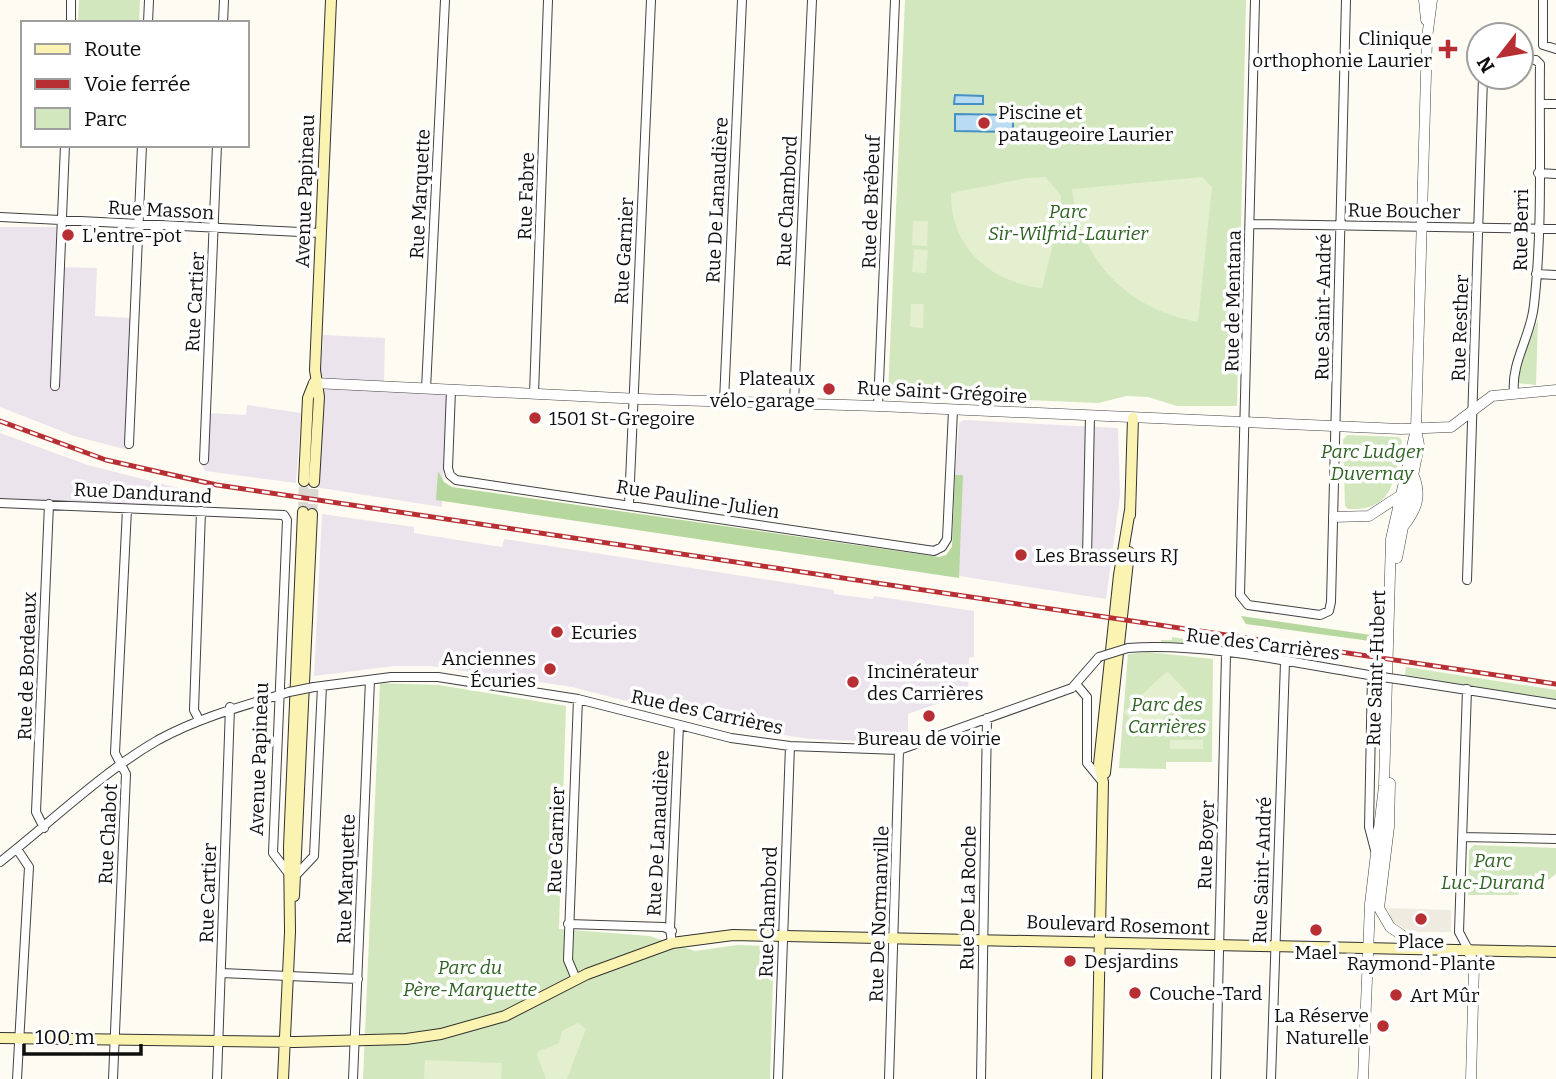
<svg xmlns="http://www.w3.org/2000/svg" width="1556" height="1079" font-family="Bitter,serif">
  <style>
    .industrial { fill: #ece4ed }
    .green { fill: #d2e7bd }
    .forest { fill: #b6d79d }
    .pitch { fill: #e3efce }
    .plaza { fill: #efebe0 }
    .water { fill: #badcf3; stroke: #4590c5; stroke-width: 2 }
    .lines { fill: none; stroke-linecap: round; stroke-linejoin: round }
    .secondary-tunnel { stroke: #dad8d0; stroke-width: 10; stroke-dasharray: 10 5; stroke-linecap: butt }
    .minor-casing { stroke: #424242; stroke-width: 10 }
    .tertiary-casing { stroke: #424242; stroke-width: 11 }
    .secondary-casing { stroke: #313131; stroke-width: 12 }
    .minor { stroke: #fff; stroke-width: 8 }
    .tertiary { stroke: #fff; stroke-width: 10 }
    .secondary { stroke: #faf3b1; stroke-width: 10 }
    .rail-casing { stroke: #b72f33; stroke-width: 5 }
    .rail { stroke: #fff; stroke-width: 2.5; stroke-dasharray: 8; stroke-linecap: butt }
    .minor-bridge-casing { stroke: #424242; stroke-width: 10; stroke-linecap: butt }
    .minor-bridge { stroke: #fff; stroke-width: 8 }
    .poi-dot { fill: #b72f33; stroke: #fff; stroke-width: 2.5 }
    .labels { text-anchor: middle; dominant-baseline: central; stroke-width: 7; stroke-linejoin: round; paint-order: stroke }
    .poi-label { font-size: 19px; fill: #0f0f0f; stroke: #fff; text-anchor: start }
    .street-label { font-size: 19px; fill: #0f0f0f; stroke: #fff }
    .park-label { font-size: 19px; font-style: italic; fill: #2f6323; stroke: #fff }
  </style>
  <rect width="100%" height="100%" fill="#fefcf2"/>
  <path class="industrial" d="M0,227H61L60,267L97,268L95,316L132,318L128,450L74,436L0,407Z
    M323,335L385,338L384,385L448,389L442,507L314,487Z
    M247,405L301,413L296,483L205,471L202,465L206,413L246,415Z
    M964,420L1118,428L1120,495L1106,599L959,576L955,475L959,423Z
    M0,433L88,465L202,494V509L0,498Z
    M322,514L414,527V533L502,547L504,539L834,590V594L873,599L874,596L974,611V657L969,658L968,693L908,714V734L885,742L809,739L715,724L572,687L430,666H395L314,676Z"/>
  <path class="green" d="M79,0H140L139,23H78Z
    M905,0H1246L1237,406H1177L1148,397L1127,396L1098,403L888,394Z
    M1538,319L1536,385L1518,383L1521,363Z
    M1347,435L1399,437L1402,441C1394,479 1395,511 1348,509L1345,506L1343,440Z
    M1172,637L1226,646L1225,650L1161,643V640H1172Z
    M1148,652L1213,659L1212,762H1166V769L1119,768L1128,654Z
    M1406,667L1556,690V700L1405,675Z
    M380,683L439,685L566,706L559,929L650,936L695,951L737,945L774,946L770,1079H363Z
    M1474,845L1556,848V874L1548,880L1547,875L1535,873L1533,883H1536V889H1520L1518,895H1468L1469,850Z"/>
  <path class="forest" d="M438,471L444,482L452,487L939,557L946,555L952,547L955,475H963L959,578L436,500Z
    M1241,616L1378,636L1377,642L1246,624Z"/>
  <path class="pitch" d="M1046,177L1061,196V213L1042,288C991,283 950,247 951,193L1027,178Z
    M1202,177L1212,187L1198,322C1128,310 1078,259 1072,189Z
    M913,221H928L927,246L912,245Z
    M914,249L928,250L926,273L912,272Z
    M911,304H924L923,328L910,327Z
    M1167,671L1189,694L1146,735L1124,712Z
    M1170,740H1203V749H1170Z
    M578,1023L586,1029L567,1079H546L537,1055L539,1051L559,1043L562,1031Z
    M425,1060L502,1063L501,1079H424Z"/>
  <path class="plaza" d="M1388,908L1451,910V932H1419L1405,929L1391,920Z"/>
  <path class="water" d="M955,95L983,96V104H954Z
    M955,114L1013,115V132L955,131Z"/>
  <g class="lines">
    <path class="secondary-tunnel" d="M303,512L304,481
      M312,514L314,482"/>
    <defs>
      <path id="minor" d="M1255,0L1240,595L1248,605L1320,615L1329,611L1331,602L1346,0
        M1543,0V45L1556,49
        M71,23V0
        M148,23L149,0
        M223,23L224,0
        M1540,104H1556
        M1538,173L1556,174
        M0,217L321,233
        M1250,224L1556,229
        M1536,274L1556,275
        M55,386L65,145
        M426,389L445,0
        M451,390L448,468L450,475L456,480L934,551L942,547L947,539L953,410
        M1514,393C1511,361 1531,337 1534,305C1543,226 1539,144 1540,64L1536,60L1521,59
        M534,394L548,0
        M724,401L742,0
        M794,403L812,0
        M878,406L895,0
        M129,444L142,145
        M204,460L217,145
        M0,503L284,515L287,520L273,853L289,874
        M629,504L651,0
        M1087,557L1090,416
        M1467,580L1483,77
        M1128,648C1205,642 1299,664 1375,676
        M1372,675L1369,827L1375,850
        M1403,680L1556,704
        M1076,684L1087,697V763L1101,780
        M314,687L391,677H438L578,699L731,738L790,746L899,750L1072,688L1099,657
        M1467,689L1459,932L1468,949
        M199,720L194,710L201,511
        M44,828L36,812L49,504
        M1462,837L1556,839
        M17,849L29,867L17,1079
        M0,862C51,822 101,773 158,740C200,717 243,706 289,692
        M297,874L314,856L322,686
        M568,924L664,927L672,931
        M672,943L670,928L679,725
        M221,973L358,979
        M576,979L568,960L578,699
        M113,1079L126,774L115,753L127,509
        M217,1079L230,707
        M353,1079L370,680
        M778,1079L790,746
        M889,1079L899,750
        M981,1079L987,718
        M1216,1079L1226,654
        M1271,1079L1285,662"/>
      <path id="tertiary" d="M1424,0L1426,20
        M314,383L640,399L878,406L1401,429L1451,427L1492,396L1556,390
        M1334,517L1369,516L1398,497
        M1402,528C1416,511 1423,496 1413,474
        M1397,558L1419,445L1416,429
        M1390,783L1389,827L1379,908L1390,927L1421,948
        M1468,949L1474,965L1471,1079
        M1363,1079L1370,904L1384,786L1391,539L1416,429L1427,38L1432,0"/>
      <path id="secondary" d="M304,481L308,398L314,383
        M314,482L319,397L315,370L331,0
        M1130,515L1133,418
        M1105,773L1129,552
        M294,896L312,514
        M0,1038L295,1042L406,1039L441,1034L505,1016L587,974L672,943L733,935L1556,952
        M283,1079L290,932L289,847L303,512
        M1097,1079L1103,782L1099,764L1119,575L1130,510"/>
    </defs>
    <use href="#minor" class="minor-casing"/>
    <use href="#tertiary" class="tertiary-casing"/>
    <use href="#secondary" class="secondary-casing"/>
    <use href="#minor" class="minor"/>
    <use href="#tertiary" class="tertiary"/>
    <use href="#secondary" class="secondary"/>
    <defs>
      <path id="rail" d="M0,421L106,460L217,485L1556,684"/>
    </defs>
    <use href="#rail" class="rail-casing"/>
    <use href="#rail" class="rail"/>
    <defs>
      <path id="minor-bridge" d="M1099,657L1128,648
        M1375,676L1403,680
        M289,692L314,687"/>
    </defs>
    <use href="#minor-bridge" class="minor-bridge-casing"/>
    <use href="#minor-bridge" class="minor-bridge"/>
  </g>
  <g class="poi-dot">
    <path d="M1444.5 38.5h7v7h7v7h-7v7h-7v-7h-7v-7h7z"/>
    <circle cx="984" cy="123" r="7"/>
    <circle cx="68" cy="235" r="7"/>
    <circle cx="829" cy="389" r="7"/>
    <circle cx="535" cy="418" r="7"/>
    <circle cx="1021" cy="555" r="7"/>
    <circle cx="557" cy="632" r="7"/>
    <circle cx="550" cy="669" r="7"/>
    <circle cx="853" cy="682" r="7"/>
    <circle cx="929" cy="716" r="7"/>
    <circle cx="1421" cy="919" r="7"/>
    <circle cx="1316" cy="930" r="7"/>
    <circle cx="1070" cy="961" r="7"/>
    <circle cx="1135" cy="993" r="7"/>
    <circle cx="1396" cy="995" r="7"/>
    <circle cx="1383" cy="1026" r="7"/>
  </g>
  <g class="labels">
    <g class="poi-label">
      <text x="1432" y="38" text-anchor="end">Clinique<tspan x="1432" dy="22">orthophonie Laurier</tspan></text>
      <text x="998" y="112">Piscine et<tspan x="998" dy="22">pataugeoire Laurier</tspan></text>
      <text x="82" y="235">L'entre-pot</text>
      <text x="815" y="378" text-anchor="end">Plateaux<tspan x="815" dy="22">vélo-garage</tspan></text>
      <text x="549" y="418">1501 St-Gregoire</text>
      <text x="1035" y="555">Les Brasseurs RJ</text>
      <text x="571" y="632">Ecuries</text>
      <text x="536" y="658" text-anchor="end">Anciennes<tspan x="536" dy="22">Écuries</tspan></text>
      <text x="867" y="671">Incinérateur<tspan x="867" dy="22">des Carrières</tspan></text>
      <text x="929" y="738" text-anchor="middle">Bureau de voirie</text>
      <text x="1421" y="941" text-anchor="middle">Place<tspan x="1421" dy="22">Raymond-Plante</tspan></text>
      <text x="1316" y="952" text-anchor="middle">Mael</text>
      <text x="1084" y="961">Desjardins</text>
      <text x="1149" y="993">Couche-Tard</text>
      <text x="1410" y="995">Art Mûr</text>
      <text x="1369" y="1015" text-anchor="end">La Réserve<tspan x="1369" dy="22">Naturelle</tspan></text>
    </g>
    <g class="street-label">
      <text transform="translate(305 191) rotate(-88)">Avenue Papineau</text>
      <text transform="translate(420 194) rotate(-87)">Rue Marquette</text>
      <text transform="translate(526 196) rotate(-88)">Rue Fabre</text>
      <text transform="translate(717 200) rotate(-87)">Rue De Lanaudière</text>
      <text transform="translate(787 201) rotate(-87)">Rue Chambord</text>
      <text transform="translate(871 202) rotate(-88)">Rue de Brébeuf</text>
      <text transform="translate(161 210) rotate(3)">Rue Masson</text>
      <text transform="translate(1404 211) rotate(1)">Rue Boucher</text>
      <text transform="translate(1521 230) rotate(-89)">Rue Berri</text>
      <text transform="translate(624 251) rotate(-87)">Rue Garnier</text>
      <text transform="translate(1233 301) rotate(-89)">Rue de Mentana</text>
      <text transform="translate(195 302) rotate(-87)">Rue Cartier</text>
      <text transform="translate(1323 307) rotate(-89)">Rue Saint-André</text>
      <text transform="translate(1460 328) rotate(-88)">Rue Resther</text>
      <text transform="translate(942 392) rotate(3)">Rue Saint-Grégoire</text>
      <text transform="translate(143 493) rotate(3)">Rue Dandurand</text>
      <text transform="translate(698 499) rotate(9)">Rue Pauline-Julien</text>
      <text transform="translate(1263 644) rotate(7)">Rue des Carrières</text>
      <text transform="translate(27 666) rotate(-88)">Rue de Bordeaux</text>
      <text transform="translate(1376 668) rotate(-88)">Rue Saint-Hubert</text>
      <text transform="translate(707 712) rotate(12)">Rue des Carrières</text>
      <text transform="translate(259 759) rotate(-88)">Avenue Papineau</text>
      <text transform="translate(658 833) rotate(-87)">Rue De Lanaudière</text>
      <text transform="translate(108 834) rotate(-87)">Rue Chabot</text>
      <text transform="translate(556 840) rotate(-88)">Rue Garnier</text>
      <text transform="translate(1206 845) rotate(-88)">Rue Boyer</text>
      <text transform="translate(1262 870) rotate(-88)">Rue Saint-André</text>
      <text transform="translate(346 879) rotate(-88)">Rue Marquette</text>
      <text transform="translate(208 893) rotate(-88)">Rue Cartier</text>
      <text transform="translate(968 898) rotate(-89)">Rue De La Roche</text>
      <text transform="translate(768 912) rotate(-88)">Rue Chambord</text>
      <text transform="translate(879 914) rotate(-88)">Rue De Normanville</text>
      <text transform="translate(1118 925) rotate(2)">Boulevard Rosemont</text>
    </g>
    <g class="park-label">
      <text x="1068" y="211">Parc<tspan x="1068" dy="22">Sir-Wilfrid-Laurier</tspan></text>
      <text x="1372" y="451">Parc Ludger<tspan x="1372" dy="22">Duvernay</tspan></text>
      <text x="1167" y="704">Parc des<tspan x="1167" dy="22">Carrières</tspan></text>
      <text x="1493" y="860">Parc<tspan x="1493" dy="22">Luc-Durand</tspan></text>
      <text x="470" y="967">Parc du<tspan x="470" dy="22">Père-Marquette</tspan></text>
    </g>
  </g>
  <rect x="21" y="21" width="228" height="126" fill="#ffffff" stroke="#9f9f9f" stroke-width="2"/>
  <rect x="35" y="44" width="35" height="10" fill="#faf3b1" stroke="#9f9f9f" stroke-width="2"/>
  <text x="84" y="56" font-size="21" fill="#0f0f0f">Route</text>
  <rect x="35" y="79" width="35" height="10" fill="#b72f33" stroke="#9f9f9f" stroke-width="2"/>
  <text x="84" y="91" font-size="21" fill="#0f0f0f">Voie ferrée</text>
  <rect x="35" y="108" width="35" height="21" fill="#d2e7bd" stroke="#9f9f9f" stroke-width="2"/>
  <text x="84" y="126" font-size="21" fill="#0f0f0f">Parc</text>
  <g transform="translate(1500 56) rotate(239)"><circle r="33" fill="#ffffff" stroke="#9f9f9f" stroke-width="2"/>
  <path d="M0-5L12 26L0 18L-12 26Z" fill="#b72f33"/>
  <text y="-10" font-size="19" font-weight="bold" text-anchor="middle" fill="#0f0f0f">N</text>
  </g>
  <path d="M24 1044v10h117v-10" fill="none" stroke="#0f0f0f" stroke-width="3.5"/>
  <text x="35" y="1044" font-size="21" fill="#0f0f0f" stroke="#ffffff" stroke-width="5" paint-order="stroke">100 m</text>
</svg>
